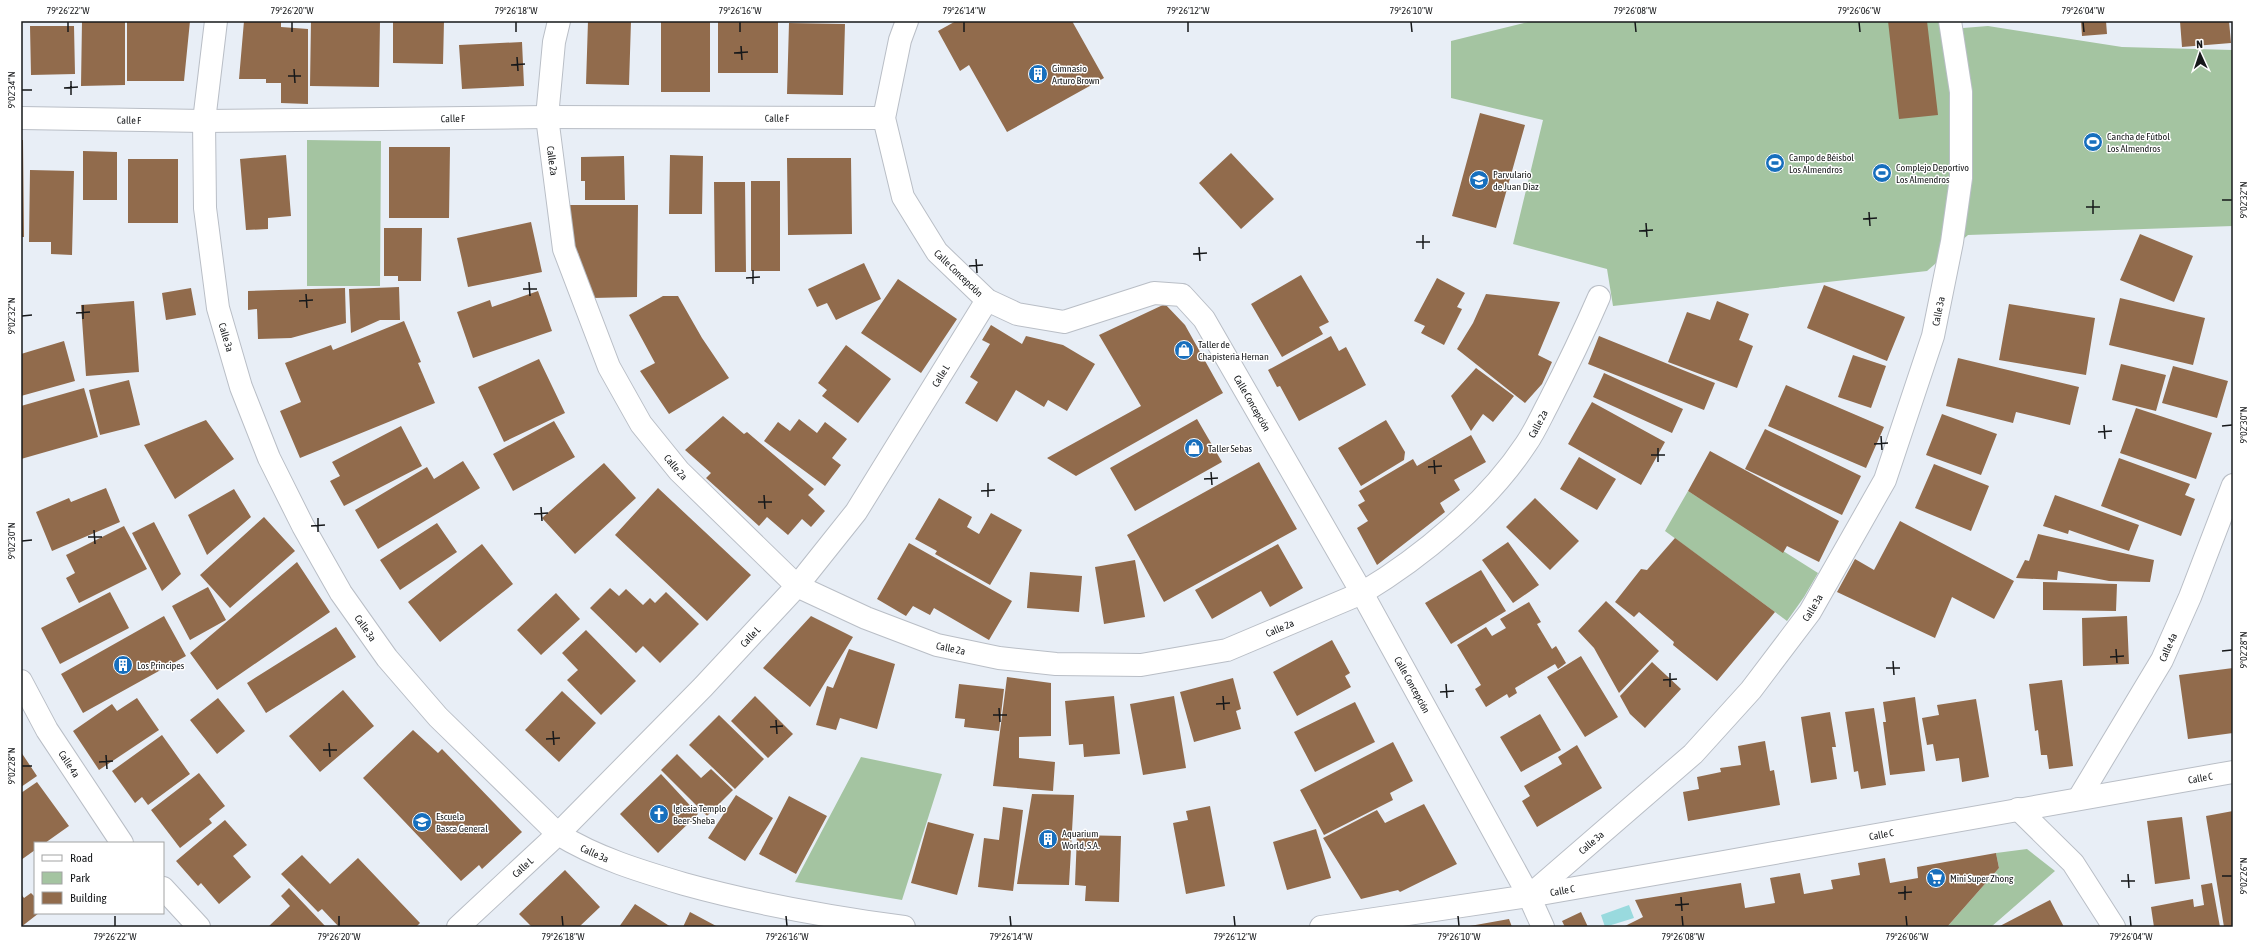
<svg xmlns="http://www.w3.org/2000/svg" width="2254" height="948" font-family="'Asap Condensed',sans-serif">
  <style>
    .green { fill: #a4c4a1 }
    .water { fill: #99dade }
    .building { fill: #916b4c }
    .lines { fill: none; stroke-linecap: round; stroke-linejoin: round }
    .street-casing { stroke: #b9bec6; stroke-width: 24 }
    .secondary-casing { stroke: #b9bec6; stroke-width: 24 }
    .street { stroke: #fff; stroke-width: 22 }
    .secondary { stroke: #fff; stroke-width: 22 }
    .ticks { fill: none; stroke: #16181a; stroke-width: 1.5 }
    .labels { text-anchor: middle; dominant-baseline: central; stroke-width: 3; stroke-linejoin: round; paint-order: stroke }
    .poi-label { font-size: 10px; fill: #16181a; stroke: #fff; text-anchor: start }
    .street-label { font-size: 10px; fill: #16181a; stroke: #fff }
    .neatline { fill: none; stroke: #16181a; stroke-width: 1.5 }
    .ticks-label { font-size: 10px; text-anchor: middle; fill: #16181a }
  </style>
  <rect width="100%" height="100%" fill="#e8eef6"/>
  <path class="green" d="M1532,21H1955L1963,28L1988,26L2122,47L2233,50V226L1968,235L1927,271L1613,306L1607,269L1513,244L1543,120L1451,98V41Z
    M307,140L381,141L380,286H307Z
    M1688,491L1818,573L1804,597L1787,621L1665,531Z
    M861,757L942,774L902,900L795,882Z
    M2027,849L2055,871L1991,927H1947L1999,868L1996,853Z"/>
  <path class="water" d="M1629,905L1634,918L1605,927L1601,915Z"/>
  <path class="building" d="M82,21H125V85L81,86Z
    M127,21H190L184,81H127Z
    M244,21H281V27L308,29V104L281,103V83H266V79H239Z
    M311,21H380L379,87L310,86Z
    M393,21H444L443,64L393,63Z
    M588,21H631L629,85L586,84Z
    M661,21H710V92H661Z
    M718,21H778V73H718Z
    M956,21H1072L1104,78L1007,132L969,65L960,71L938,31Z
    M1888,21H1927L1938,115L1899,119Z
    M2081,21H2106L2107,34L2082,36Z
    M2180,21H2229L2231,43L2182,47Z
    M789,23L845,24L843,95L787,94Z
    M30,26H74L75,74L31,75Z
    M522,42L524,86L462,89L459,45Z
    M1480,113L1525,125L1496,228L1452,216Z
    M21,140H23L24,237H21Z
    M389,147H450L449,218H389Z
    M83,151L117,152V200H83Z
    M1231,153L1274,199L1241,229L1199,183Z
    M286,155L291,216L268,218V229L246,230L240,159Z
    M670,155L703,156L702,214H669Z
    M624,156L625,200H585V181H581V157Z
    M787,158H851L852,234L788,235Z
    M128,159H178V223H128Z
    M30,170L74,171L72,255L51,254V242H29Z
    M751,181H780V271H751Z
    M714,182H745L746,272H715Z
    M568,205H638L637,297L592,298L578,253L573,249V230H568Z
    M531,222L542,272L468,287L457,238Z
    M384,228H422L421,281H398V276H384Z
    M2140,234L2193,256L2174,302L2120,280Z
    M864,263L881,299L836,320L827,303L817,307L808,289Z
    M1301,275L1329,322L1319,327L1323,334L1282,357L1251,304Z
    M1437,278L1465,293L1457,307L1462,309L1444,345L1421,333L1425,326L1414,321Z
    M898,279L957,319L921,373L861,333Z
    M1824,285L1905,317L1887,361L1807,328Z
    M399,287L400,320H380L351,333L349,289Z
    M191,288L196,315L166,320L162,293Z
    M345,288L346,323L291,338L258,339L257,309L248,310V291Z
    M538,291L552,331L473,358L457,312L490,300L492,307Z
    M1486,294L1560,302L1538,355L1552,362L1542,384L1525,403L1457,349L1473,323Z
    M663,296H678L702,338L729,378L669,414L640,371L655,363L629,315Z
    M2120,298L2205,318L2193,365L2109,345Z
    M134,301L139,372L86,376L81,305Z
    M1717,301L1749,314L1739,340L1753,346L1737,388L1668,362L1687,312L1710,320Z
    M1165,304L1185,325L1223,393L1076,476L1047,458L1141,406L1099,335Z
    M2009,304L2095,318L2086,375L1999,360Z
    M404,321L421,362L418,363L435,403L300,458L280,411L301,402L285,363L331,345L333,350Z
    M991,325L1022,344L1026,336L1063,345L1095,364L1067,411L1048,400L1044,407L1016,390L997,422L965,403L978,382L970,377L990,344L982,340Z
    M1331,336L1339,351L1346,347L1366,385L1299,421L1280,386L1277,387L1268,370Z
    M1599,336L1715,383L1704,410L1588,364Z
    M64,341L75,381L21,396V354Z
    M846,345L891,379L858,423L822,396L827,390L818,383Z
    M1853,355L1886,366L1871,408L1838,397Z
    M1958,358L2079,387L2070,425L2016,412L2013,423L1946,406Z
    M539,359L565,413L504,442L478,387Z
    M2121,364L2166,375L2156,411L2112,400Z
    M2173,366L2228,381L2217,418L2162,403Z
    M1476,368L1514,396L1493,422L1483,414L1471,431L1451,396Z
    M1604,373L1683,409L1672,433L1593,397Z
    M129,380L140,425L100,435L89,390Z
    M1786,385L1884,427L1866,468L1768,426Z
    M84,388L98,437L21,459V406Z
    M1592,402L1665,442L1641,485L1568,444Z
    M2136,408L2212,433L2196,479L2120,453Z
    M1942,414L1997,434L1981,475L1926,455Z
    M723,416L744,434L747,432L814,489L808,495L825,511L811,527L802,519L788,535L767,517L759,526L706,478L711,473L685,450Z
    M799,419L817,433L825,422L847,439L832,458L841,465L825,486L764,441L778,422L790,431Z
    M1197,419L1222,462L1135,511L1110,468Z
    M206,420L234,459L175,499L144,445Z
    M1386,420L1405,452L1404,460L1361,486L1338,448Z
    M554,421L575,457L513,491L493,454Z
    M401,426L422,466L344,506L330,481L340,476L332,462Z
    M1765,429L1861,476L1842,515L1745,469Z
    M1471,435L1486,462L1454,480L1460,490L1440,503L1445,512L1377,565L1357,528L1368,521L1358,505L1365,501L1359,491L1413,459L1417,466Z
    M1710,451L1839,521L1819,562L1787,546L1783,553L1688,491Z
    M1579,457L1616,479L1597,510L1560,489Z
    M2119,458L2190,484L2185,495L2195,499L2181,536L2101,506Z
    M463,461L480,488L378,549L355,510L427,467L434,479Z
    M1259,462L1297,529L1164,602L1127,535Z
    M604,463L636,498L575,554L542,518Z
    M1934,464L1989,486L1971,531L1915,508Z
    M106,488L120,522L52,551L36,512L69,498L71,502Z
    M658,488L751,575L707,621L615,535Z
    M234,489L251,517L207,555L188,515Z
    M2055,495L2139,525L2129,551L2069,530L2068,534L2043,526Z
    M939,498L972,517L967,527L979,534L991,513L1022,530L990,585L935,554L937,551L915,539Z
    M1535,498L1579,541L1550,570L1506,527Z
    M264,517L295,551L230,608L200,575Z
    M1900,521L2014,581L1994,619L1952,597L1935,638L1837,592L1855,559L1874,570Z
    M154,522L181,574L162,591L132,533Z
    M437,523L457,552L400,590L380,560Z
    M124,526L147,569L79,603L66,578L75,573L66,555Z
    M2038,534L2154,560L2150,582L2109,581L2058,571L2057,580L2016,578L2025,560L2029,561Z
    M1675,538L1775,612L1717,681L1673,645L1674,642L1639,612L1634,617L1615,602L1641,569L1647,570Z
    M1508,542L1539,585L1513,603L1482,560Z
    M909,543L1012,601L989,640L934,608L930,615L913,606L906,616L877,599Z
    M482,544L513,584L440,642L408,602Z
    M1278,544L1303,588L1270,607L1261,591L1212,619L1195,590Z
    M1135,560L1145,617L1104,624L1095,567Z
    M297,562L330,612L217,690L190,653Z
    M1481,570L1506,611L1451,644L1425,603Z
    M1030,572L1082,576L1079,612L1027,608Z
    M2043,582L2117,584L2116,611L2043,610Z
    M208,587L226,620L190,640L172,606Z
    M610,588L619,596L626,589L643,605L650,598L655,603L666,592L699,624L660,663L643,646L636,653L590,608Z
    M110,592L129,628L60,664L41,628Z
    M556,593L580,619L541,655L517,630Z
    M1606,601L1659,651L1619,693L1594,648L1578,631Z
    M1529,602L1541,622L1537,624L1552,649L1556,646L1566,663L1558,669L1555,664L1515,688L1517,693L1509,698L1507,694L1486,707L1475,689L1481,685L1457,645L1486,627L1492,636L1506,628L1500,619Z
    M164,616L186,656L83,713L61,674Z
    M811,616L853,637L810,707L763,668Z
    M2127,616L2129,664L2083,666L2082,618Z
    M336,627L356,657L266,713L247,683Z
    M586,630L636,681L601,715L567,680L578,670L562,653Z
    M1332,640L1350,673L1345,676L1351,687L1297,716L1273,672Z
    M849,649L895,664L877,729L840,718L836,730L816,725L827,686L833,688Z
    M1581,656L1618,717L1585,737L1547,677Z
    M1652,662L1681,689L1645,728L1630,714L1620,696Z
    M2233,668V733L2188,739L2179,675Z
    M1007,677L1051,683V736L1019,737V758L1055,762L1053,791L993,786Z
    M1233,678L1241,709L1236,711L1241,729L1194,742L1180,692Z
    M2062,680L2073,766L2049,769L2047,755H2041L2038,730L2035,731L2029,684Z
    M959,684L1004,689L999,731L964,727L965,719L955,718Z
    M343,690L374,726L320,772L289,736Z
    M562,691L596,723L559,762L525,730Z
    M755,696L793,734L768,758L731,721Z
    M1114,696L1120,754L1084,757L1083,744L1069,745L1065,701Z
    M1174,696L1186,768L1143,775L1130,704Z
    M1915,697L1925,771L1890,775L1883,722H1886L1883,702Z
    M137,698L159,730L99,770L73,731L112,704L117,711Z
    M218,698L245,731L217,754L190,720Z
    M1976,699L1989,777L1962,782L1959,758L1936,761L1933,744L1927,745L1922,718L1939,715L1937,705Z
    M1355,702L1375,742L1315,772L1294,732Z
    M1874,708L1886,785L1861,789L1858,771L1854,772L1845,712Z
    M1830,712L1836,747H1832L1837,779L1811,783L1801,717Z
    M1540,714L1561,750L1521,772L1500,737Z
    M719,715L764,759L735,789L689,745Z
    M413,730L438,753L442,749L522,832L482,869L479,865L461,881L363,778Z
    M162,735L190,774L148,805L142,797L135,803L112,771Z
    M1765,741L1770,771L1774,770L1780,805L1688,821L1683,792L1699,789L1697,777L1721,772L1720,768L1741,765L1738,746Z
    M1393,742L1413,781L1390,793L1393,800L1324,835L1300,790Z
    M1577,745L1602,788L1537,827L1522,801L1530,796L1524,786L1562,764L1558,757Z
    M21,752L37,776L21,787Z
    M677,754L701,778L711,769L733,790L707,816L661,770Z
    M199,773L225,806L209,819L212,823L180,848L151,810Z
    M661,774L698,814L658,853L620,814Z
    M37,782L69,826L45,843H35V850L21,860V793Z
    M1032,794L1074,795L1069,885L1017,884Z
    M736,795L773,818L745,861L708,838Z
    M789,796L827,816L796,874L759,854Z
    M1424,804L1457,864L1400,892L1398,890L1361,899L1323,838L1377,810L1385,823Z
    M1210,806L1225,886L1186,894L1173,823L1188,820L1186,811Z
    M1003,807L1023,810L1013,891L978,887L984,838L999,840Z
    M2233,811V927H2224L2206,816Z
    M2182,817L2190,879L2155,884L2147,821Z
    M225,820L247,845L233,856L251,877L219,904L201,883L198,886L176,861Z
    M928,822L974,834L957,895L911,883Z
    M1316,829L1331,878L1287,890L1273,842Z
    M1077,835L1121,836L1119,902L1085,901L1086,886L1075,885Z
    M1996,853L1999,868L1947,927H1623L1643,917L1635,900L1741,883L1745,908L1775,903L1770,878L1800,873L1804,894L1833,889L1831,880L1860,875L1858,863L1885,858L1890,883L1918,878L1917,867Z
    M302,855L330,884L358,858L420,923L416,927H339L322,909L318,912L281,874Z
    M565,870L600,907L579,927H532L519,914Z
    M2212,883L2220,927H2154L2151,907L2193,899L2194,907L2204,905L2201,885Z
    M289,888L326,927H268L290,906L281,896Z
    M31,893L35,897V913H39L21,927V894L24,898Z
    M2050,900L2064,927H1998Z
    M635,904L671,927H619Z
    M690,912L718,927H683Z
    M1581,912L1588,927H1565L1562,921Z
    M1509,919L1512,927H1470V926Z"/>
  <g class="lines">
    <defs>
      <g id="street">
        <path id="s1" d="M216,21L204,121L205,208L218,308L241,387L269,458L303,526L341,593L387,658L438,717L558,834L703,687L797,586L856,512L987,300"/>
        <path id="s2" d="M559,21L554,42L547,117L564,249L609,367L641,424L679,471L797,586L866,618L937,645L999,658L1056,664L1141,665L1227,650L1362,593C1422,557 1487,503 1526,444C1535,431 1541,417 1548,404C1566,369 1583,334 1599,297"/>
        <path id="s3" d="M907,21L900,40L884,118L903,197L937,252L987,300L1017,314L1064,322L1154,293L1182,295L1204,319L1362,593L1529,896L1543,927"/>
        <path id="s4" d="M21,118L204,121L547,117L884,118"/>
        <path id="s5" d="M21,681L47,730L122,843"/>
        <path id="s6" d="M2079,798L2162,660L2190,597L2233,485"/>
        <path d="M2018,809L2073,863L2114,927"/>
        <path d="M163,888L199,927"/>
        <path id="s7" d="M1529,896L1693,754L1751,690L1810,612L1885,480L1933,336L1952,242L1961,178V92L1950,21"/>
      </g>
      <g id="secondary">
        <path id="s8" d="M458,927L558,834C597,858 640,871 684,884C756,904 830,917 904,927"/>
        <path id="s9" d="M1321,927L1529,896L1718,863L2233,772"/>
      </g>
    </defs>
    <use href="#street" class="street-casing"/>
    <use href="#secondary" class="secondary-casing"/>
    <use href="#street" class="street"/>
    <use href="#secondary" class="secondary"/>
  </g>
  <path class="ticks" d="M68,22V32M292,22V32M516,22V32M740,22V32M964,22V32M1188,22V32M1411,22L1412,32M1635,22L1636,32M1859,22L1860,32M2083,22L2084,32M741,46L742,60M734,53L748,52M517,57L518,71M511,65L525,64M294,69L295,83M288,76H301M71,81V95M64,88L78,87M22,90H32M2093,200V214M2222,200H2232M2086,207H2100M1869,212L1870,226M1863,219L1877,218M1646,223L1647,237M1639,231L1653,230M1423,235V249M1416,242H1430M1199,247L1200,261M1193,254L1207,253M976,259L977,273M969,266L983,265M753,270V284M746,278L760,277M529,282L530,296M523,289H537M306,294L307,308M299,301L313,300M83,305V319M76,313L90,312M22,316L32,315M2104,425L2105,439M2222,426L2232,425M2098,432L2112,431M1881,436L1882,450M1874,444L1888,443M1658,448V462M1651,455H1665M1434,460L1435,474M1428,467L1442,466M1211,472L1212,485M1204,479L1218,478M988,483V497M981,491L995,490M764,495L765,509M758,502H772M541,507L542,521M534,514L548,513M318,518V532M311,526L325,525M94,530L95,544M88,537H102M22,541L32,540M2116,649L2117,663M2222,651L2232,650M2110,657L2124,656M1893,661L1894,675M1886,668H1900M1670,673V687M1663,680L1677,679M1446,684L1447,698M1440,692L1454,691M1223,696L1224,710M1216,704L1230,703M999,708L1000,722M993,715H1007M776,720L777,734M770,727L783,726M553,731L554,745M546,739L560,738M329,743L330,757M323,750H337M106,755L107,769M99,762L113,761M22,766H32M2128,874L2129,888M2222,876H2232M2121,881H2135M1905,886V900M1898,893L1912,892M1681,897L1682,911M1675,905L1689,904M115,916V926M339,916V926M562,916L563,926M786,916L787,926M1010,916L1011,926M1234,916L1235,926M1458,916L1459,926M1682,916L1683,926M1906,916L1907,926M2130,916L2131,926"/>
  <defs>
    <symbol id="building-disc" viewBox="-11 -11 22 22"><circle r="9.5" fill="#176fbd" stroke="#fff"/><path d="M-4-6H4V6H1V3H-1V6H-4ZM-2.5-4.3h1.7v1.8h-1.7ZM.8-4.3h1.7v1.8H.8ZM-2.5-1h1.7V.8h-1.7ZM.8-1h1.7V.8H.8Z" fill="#fff"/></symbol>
    <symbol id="stadium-disc" viewBox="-11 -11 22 22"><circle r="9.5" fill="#176fbd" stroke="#fff"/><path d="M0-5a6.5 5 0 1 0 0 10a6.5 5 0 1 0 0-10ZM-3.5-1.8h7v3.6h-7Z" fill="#fff"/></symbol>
    <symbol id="school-disc" viewBox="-11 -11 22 22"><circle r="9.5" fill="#176fbd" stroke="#fff"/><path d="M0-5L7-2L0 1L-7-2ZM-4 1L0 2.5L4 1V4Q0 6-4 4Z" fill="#fff"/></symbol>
    <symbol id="shop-disc" viewBox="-11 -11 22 22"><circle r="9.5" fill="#176fbd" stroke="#fff"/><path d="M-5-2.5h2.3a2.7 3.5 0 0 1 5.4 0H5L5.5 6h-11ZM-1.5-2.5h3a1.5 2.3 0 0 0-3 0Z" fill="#fff"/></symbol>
    <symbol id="church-disc" viewBox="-11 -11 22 22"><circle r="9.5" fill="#176fbd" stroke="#fff"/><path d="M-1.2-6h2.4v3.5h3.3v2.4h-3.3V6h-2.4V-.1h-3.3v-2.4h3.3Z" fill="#fff"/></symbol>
    <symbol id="supermarket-disc" viewBox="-11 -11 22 22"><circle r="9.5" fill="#176fbd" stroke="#fff"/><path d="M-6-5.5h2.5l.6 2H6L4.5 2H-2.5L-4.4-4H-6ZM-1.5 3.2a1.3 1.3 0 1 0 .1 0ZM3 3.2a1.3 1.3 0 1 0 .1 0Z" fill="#fff"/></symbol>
  </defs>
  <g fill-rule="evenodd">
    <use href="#building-disc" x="1027" y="63" width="22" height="22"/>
    <use href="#stadium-disc" x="2082" y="131" width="22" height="22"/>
    <use href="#stadium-disc" x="1764" y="152" width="22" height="22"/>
    <use href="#stadium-disc" x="1871" y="162" width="22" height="22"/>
    <use href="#school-disc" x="1468" y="169" width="22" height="22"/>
    <use href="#shop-disc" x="1173" y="339" width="22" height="22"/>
    <use href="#shop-disc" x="1183" y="437" width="22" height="22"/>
    <use href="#building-disc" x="112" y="654" width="22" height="22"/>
    <use href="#church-disc" x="648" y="803" width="22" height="22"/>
    <use href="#school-disc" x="411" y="811" width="22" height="22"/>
    <use href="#building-disc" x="1037" y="828" width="22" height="22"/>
    <use href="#supermarket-disc" x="1925" y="867" width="22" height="22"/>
  </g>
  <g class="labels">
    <g class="poi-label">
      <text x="1052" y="68">Gimnasio<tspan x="1052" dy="12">Arturo Brown</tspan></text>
      <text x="2107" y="136">Cancha de Fútbol<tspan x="2107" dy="12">Los Almendros</tspan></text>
      <text x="1789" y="157">Campo de Béisbol<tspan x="1789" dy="12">Los Almendros</tspan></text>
      <text x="1896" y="167">Complejo Deportivo<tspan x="1896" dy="12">Los Almendros</tspan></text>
      <text x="1493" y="174">Parvulario<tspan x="1493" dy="12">de Juan Díaz</tspan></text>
      <text x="1198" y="344">Taller de<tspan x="1198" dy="12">Chapisteria Hernan</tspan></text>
      <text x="1208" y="448">Taller Sebas</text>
      <text x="137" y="665">Los Principes</text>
      <text x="673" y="808">Iglesia Templo<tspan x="673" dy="12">Beer-Sheba</tspan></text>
      <text x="436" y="816">Escuela<tspan x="436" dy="12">Basca General</tspan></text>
      <text x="1062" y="833">Aquarium<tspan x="1062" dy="12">World, S.A.</tspan></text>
      <text x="1950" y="878">Mini Super Zhong</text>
    </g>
    <g class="street-label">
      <text stroke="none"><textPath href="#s4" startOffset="756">Calle F</textPath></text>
      <text stroke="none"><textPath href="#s4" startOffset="432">Calle F</textPath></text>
      <text stroke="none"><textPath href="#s4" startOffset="108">Calle F</textPath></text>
      <text stroke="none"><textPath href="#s2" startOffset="141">Calle 2a</textPath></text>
      <text stroke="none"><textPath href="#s3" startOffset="276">Calle Concepción</textPath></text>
      <text stroke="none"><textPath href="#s7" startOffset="730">Calle 3a</textPath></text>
      <text stroke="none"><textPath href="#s1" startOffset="319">Calle 3a</textPath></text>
      <text stroke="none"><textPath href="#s1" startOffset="1525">Calle L</textPath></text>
      <text stroke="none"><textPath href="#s3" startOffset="648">Calle Concepción</textPath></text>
      <text stroke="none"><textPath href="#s2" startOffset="1485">Calle 2a</textPath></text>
      <text stroke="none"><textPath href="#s2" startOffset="477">Calle 2a</textPath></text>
      <text stroke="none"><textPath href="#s7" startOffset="406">Calle 3a</textPath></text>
      <text stroke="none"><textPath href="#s1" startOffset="643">Calle 3a</textPath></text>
      <text stroke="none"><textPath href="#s2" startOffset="1149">Calle 2a</textPath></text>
      <text stroke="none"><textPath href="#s1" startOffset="1201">Calle L</textPath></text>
      <text stroke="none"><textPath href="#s2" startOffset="813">Calle 2a</textPath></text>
      <text stroke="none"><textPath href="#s6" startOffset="175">Calle 4a</textPath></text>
      <text stroke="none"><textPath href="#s3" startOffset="972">Calle Concepción</textPath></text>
      <text stroke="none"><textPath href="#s5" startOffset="96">Calle 4a</textPath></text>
      <text stroke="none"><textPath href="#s9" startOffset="892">Calle C</textPath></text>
      <text stroke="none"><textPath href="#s9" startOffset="568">Calle C</textPath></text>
      <text stroke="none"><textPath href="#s7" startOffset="82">Calle 3a</textPath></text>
      <text stroke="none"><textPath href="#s8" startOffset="178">Calle 3a</textPath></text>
      <text stroke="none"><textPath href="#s8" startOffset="88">Calle L</textPath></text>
      <text stroke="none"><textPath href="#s9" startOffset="244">Calle C</textPath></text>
    </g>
  </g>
  <rect width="2254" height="948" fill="none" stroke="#ffffff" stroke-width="44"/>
  <rect x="34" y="842" width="130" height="72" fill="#ffffff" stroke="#a2a3a3"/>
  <rect x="42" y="855" width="20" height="6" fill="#ffffff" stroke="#a2a3a3"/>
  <text x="70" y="862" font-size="12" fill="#16181a">Road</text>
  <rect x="42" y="872" width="20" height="12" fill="#a4c4a1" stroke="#a2a3a3"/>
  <text x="70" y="882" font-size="12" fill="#16181a">Park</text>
  <rect x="42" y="892" width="20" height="12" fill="#916b4c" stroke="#a2a3a3"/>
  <text x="70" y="902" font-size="12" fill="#16181a">Building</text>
  <g transform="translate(2200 54) rotate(357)" stroke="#ffffff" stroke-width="3" paint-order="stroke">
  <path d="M0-3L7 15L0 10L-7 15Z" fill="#16181a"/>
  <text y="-6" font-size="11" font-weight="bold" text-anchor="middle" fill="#16181a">N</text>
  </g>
  <rect x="22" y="22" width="2210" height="904" class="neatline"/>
  <g class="ticks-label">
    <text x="68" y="14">79°26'22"W</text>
    <text x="292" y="14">79°26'20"W</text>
    <text x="516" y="14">79°26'18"W</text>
    <text x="740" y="14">79°26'16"W</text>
    <text x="964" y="14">79°26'14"W</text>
    <text x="1188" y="14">79°26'12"W</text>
    <text x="1411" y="14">79°26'10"W</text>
    <text x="1635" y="14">79°26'08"W</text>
    <text x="1859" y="14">79°26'06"W</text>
    <text x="2083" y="14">79°26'04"W</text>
    <text transform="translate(11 90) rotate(-90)" y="4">9°02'34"N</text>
    <text transform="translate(2243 200) rotate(-90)" y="4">9°02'32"N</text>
    <text transform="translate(11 316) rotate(-90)" y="4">9°02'32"N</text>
    <text transform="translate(2243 425) rotate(-90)" y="4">9°02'30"N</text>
    <text transform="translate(11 541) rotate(-90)" y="4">9°02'30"N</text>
    <text transform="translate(2243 650) rotate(-90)" y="4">9°02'28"N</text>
    <text transform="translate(11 766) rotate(-90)" y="4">9°02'28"N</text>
    <text transform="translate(2243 876) rotate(-90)" y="4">9°02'26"N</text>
    <text x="115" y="940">79°26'22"W</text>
    <text x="339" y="940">79°26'20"W</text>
    <text x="563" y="940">79°26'18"W</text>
    <text x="787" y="940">79°26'16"W</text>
    <text x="1011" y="940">79°26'14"W</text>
    <text x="1235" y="940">79°26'12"W</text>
    <text x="1459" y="940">79°26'10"W</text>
    <text x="1683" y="940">79°26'08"W</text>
    <text x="1907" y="940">79°26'06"W</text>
    <text x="2131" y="940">79°26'04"W</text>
  </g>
</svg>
